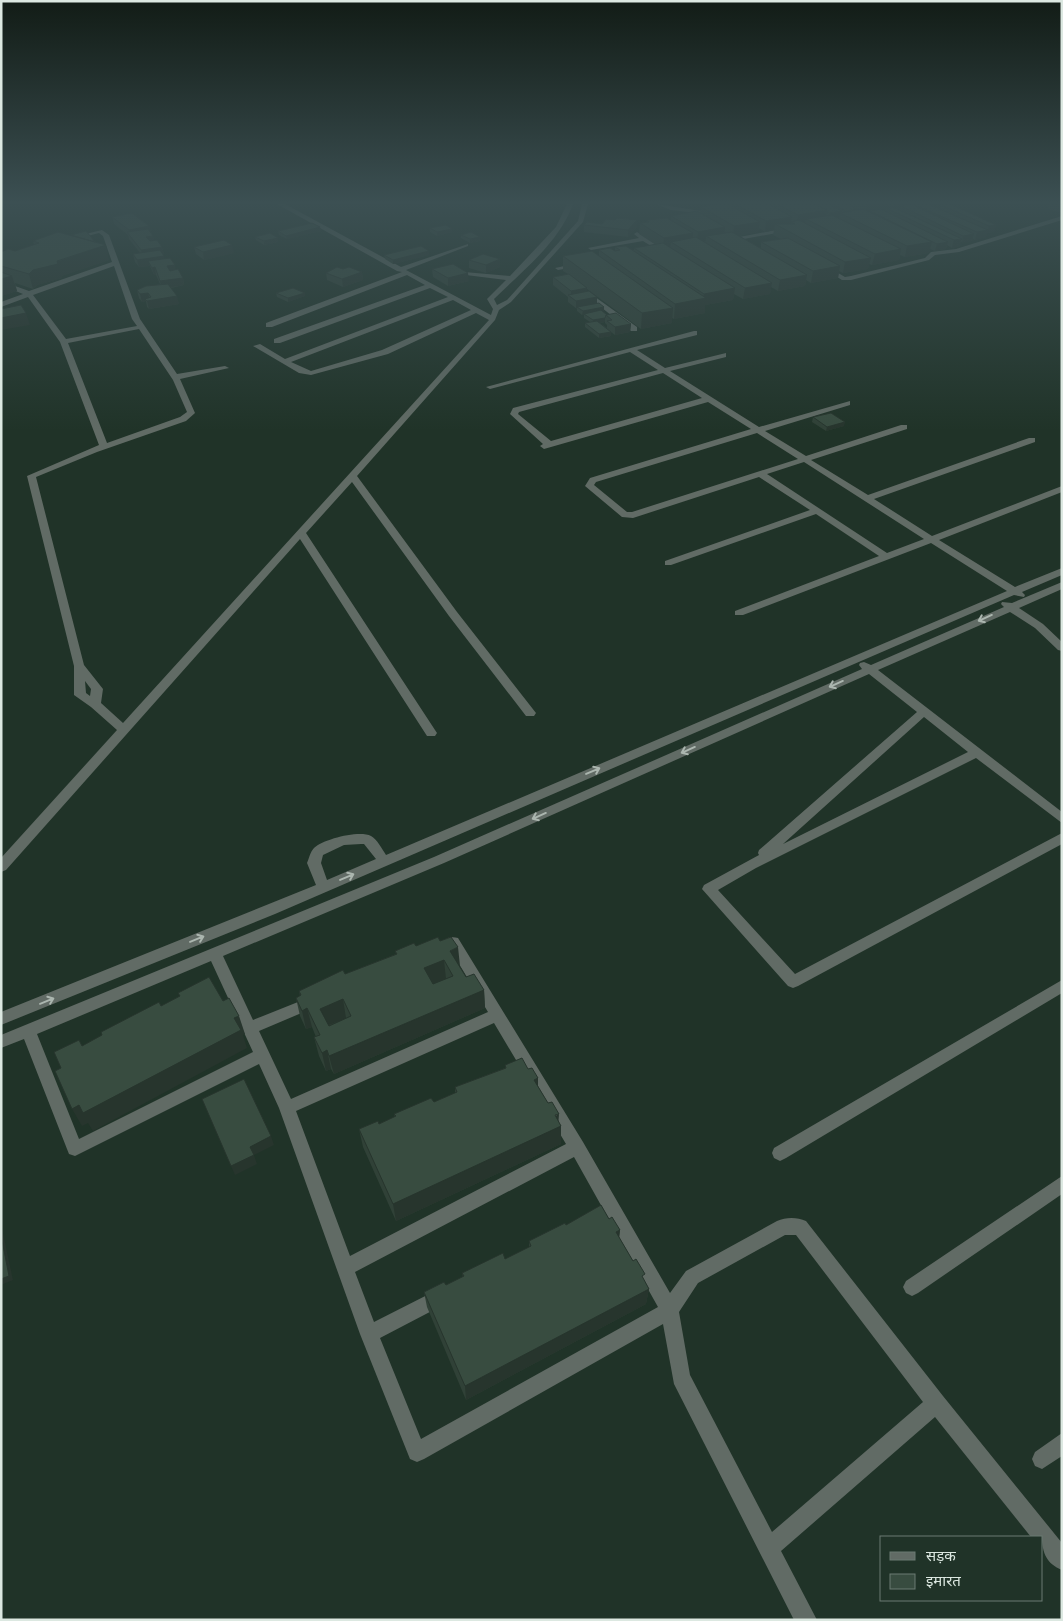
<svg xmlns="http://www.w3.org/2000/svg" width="1063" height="1621" font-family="Arial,'Noto Sans Devanagari',sans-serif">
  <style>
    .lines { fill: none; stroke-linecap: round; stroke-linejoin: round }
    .minor { fill: #616b65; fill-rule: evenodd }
    .wall { fill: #304137; fill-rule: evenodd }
    .shaded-wall { fill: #27352d }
    .building { fill: #384c40; stroke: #27352d; fill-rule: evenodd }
    .oneway { stroke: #abb6af }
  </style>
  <rect width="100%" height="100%" fill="#203328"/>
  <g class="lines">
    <path class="minor" d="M277,204H285L401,267L468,244V246L406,270L491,315L493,309L487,299L506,280L466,275L463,273L464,272L510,276L556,227L567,204H573C559,243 522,271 494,299L497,305L507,300L578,221L582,204H588L583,222L511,302L499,310L495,320L357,476L457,612L536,713L534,716H526L449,616L352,482L306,533L435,730L437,733L435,736H427L300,539L6,870L1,872V858L117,730L91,707L74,695V666L27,476L99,445L60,342L28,297L1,307V302L23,294L1,285V281L29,291L112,262L103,236L99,233L72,240L69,238L102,230L109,235L140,319L177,374L225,366L229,368L180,379L195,413L186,421L97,452L36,477L84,665L103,689L101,703L123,723L489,320L476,313L388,354L311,375L299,373L253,346L260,344L285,359L448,297L430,288L280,343H274V339L425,285L407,275L272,327H266V323L402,272L397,271ZM114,266L132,319L137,326L66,339L33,295ZM453,300L471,310L382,350L311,371L291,362ZM139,329L173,380L187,412L180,417L107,443L68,343ZM85,681L91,689L90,696L86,693Z
      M656,204L708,212L705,214L671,210Z
      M1062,216V220L959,252L935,255L929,260L851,280H842L821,267L826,266L845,277L851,276L925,258L931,252L956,249Z
      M791,227L793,230L727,242L724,240Z
      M637,232L669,253L664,254L643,241L591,250L588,248L639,238L634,234Z
      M579,263L581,266L558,270L555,268Z
      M584,289L637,327V331H631L582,292V290Z
      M694,331H697V335L637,350L665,368L726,353V357L670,371L759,427L850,401V405L765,431L806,456L901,425H907V429L811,460L868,495L1029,438H1035V442L874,499L932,536L1062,486V492L939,540L1015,587L1062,568V575L1022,592L1025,595L1024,597L1014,595L275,914L1,1025V1012L316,885L307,863C309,859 310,852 314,848C324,839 359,830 371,836C377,839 382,849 386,855L1007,591L931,543L743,615H735V611L879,556L816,514L671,565H665V561L810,510L759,477L633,518L622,517L585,486L590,478L751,429L708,402L544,449L540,446L543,444L510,414L513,408L658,370L630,352L490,389L486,387ZM663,373L702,398L551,441L518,414L519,412ZM757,433L798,459L632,512H627L594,485L596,482ZM804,462L924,539L887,553L767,474ZM361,844H364L376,859L327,880L321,863L323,855L344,845Z
      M1062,582V589L1019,608L1043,624L1062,642V651L1058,650L1035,628L1010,612L878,670L1062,812V823L976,758L756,868L718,890L795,974L1062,833V844L798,986L793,988L788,986L702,889L704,885L759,855L758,853L759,850L917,712L869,674L444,863L223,956L253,1020L313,996L318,998L320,1002L318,1006L259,1031L291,1099L488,1012L450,949H442L440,945C443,938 451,936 458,938L583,1142L670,1293L686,1271L777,1221C786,1217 797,1217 806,1221L943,1396L1062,1543V1570C1047,1564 1042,1553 1042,1537H1031L935,1417L781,1551L817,1620H794L674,1384L663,1324L424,1459L417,1462L410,1459L360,1334L279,1108L259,1064L75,1156L69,1154L67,1149L24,1039L1,1048V1035L434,857L862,669L859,665L860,663L864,662L871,665L1004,607L1001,604L1002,602L1012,603ZM924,717L968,752L783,844ZM211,961L253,1052L79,1139L37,1034ZM494,1023L566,1144L350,1256L296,1111ZM574,1157L658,1307L421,1439L380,1338L447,1303L450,1297L447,1291L441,1288L374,1322L355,1272ZM785,1235H796L923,1402L772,1532L690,1375L679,1312L698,1283Z
      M1062,980V993L786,1158L780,1161L774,1158L772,1153L774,1148Z
      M1062,1176V1194L918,1293L912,1296L906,1293L903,1287L906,1281Z
      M1062,1433V1456L1042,1469L1035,1466L1032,1459L1035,1452Z"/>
  </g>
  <path class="wall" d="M717,204H928L940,210L941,205L996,225L994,232L987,233L986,237L975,240L973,239L972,241L961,242L960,246L952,248L947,245L946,249L935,251L930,249L929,253L905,257L900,255L899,260L872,265L869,264L868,269L843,273L839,271L838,278L811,283L806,280L805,286L778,291L771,287L770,294L743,299L734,294L733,300L705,305V313L674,319L672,318V323L641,329L587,289V291L597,297V303L604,311H602L607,315L631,324L630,332L615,335L611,332V336L599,338L585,327V323L590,322L584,318V315H582L577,311V309L568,302V297L553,285V277L568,274L563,271V256H599V250L615,251V247L634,250V248L656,245L639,234L640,223L647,222V220H671V216L700,213L701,207ZM759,228L765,232L774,230L773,235L781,239L761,242V248L739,236L758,232ZM605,322V323L607,325V328L600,323Z
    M1049,204H1062V213L1048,209Z
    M112,217L149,226L151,232L153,236L154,240L162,247L164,254H162L164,259L176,270L183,278L184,285L171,288L179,304L149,309L147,307L146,301L142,302L139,298L137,290L160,284L156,275H154L150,266L139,267L135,262L133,254L140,253L129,239L128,235L114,224Z
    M615,220L637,227L628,237L584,232V225L602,224Z
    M320,227L321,231L287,239L279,235L278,231Z
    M430,228L452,229V232L437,236L430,232Z
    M461,235L480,237V241L470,243L461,238Z
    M255,237L278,242L264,245L256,240Z
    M33,241L95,242L109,260L61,276L62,278L37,285L33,289L15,283L17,291L1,296V252L15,251L34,245Z
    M194,247L234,253L204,260L196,254Z
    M384,255H429L393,264L385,259Z
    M500,259V267L486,273L469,268V260Z
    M343,269L362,272L363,280L343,287L327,280L326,273Z
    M432,269L469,281L448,286L433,277Z
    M276,293L305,296L288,302L277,297Z
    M813,417L844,426L826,431L812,422Z
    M440,941L459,966L466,977L484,990L485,1008L334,1074L331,1069L326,1071L319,1056L314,1037H316L312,1027L306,1029L300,1016L296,998L300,996L299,991L345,974L396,954L395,951ZM346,1018H347L329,1025Z
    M505,1065L528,1069L538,1078V1086L561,1126V1144L396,1221L363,1147L359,1129L379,1124L395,1117L394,1114L434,1102L455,1093V1087L505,1068Z
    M609,1219L620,1230L619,1237L649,1289L646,1304L466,1400L427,1307L424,1292L446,1285L463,1277L462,1273L505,1259L529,1247V1241L566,1225Z"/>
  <path class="shaded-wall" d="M867,204H888L887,209L886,208L885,211H870V214L865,215Z
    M894,204H905V208L901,206L900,209L893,210Z
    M827,210L825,221L806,219L805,224L797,226L798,215Z
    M842,211L841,213H840L839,219L829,220L830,213Z
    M792,217L790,227L775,224L774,230L765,232L766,221Z
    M637,220V227L628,237V230Z
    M760,222L758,232L733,237L734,226Z
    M996,225L994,232L987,233L986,237L975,240L977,232L988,230L989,226Z
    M149,226L151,233L131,237L129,230Z
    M320,227L321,231L287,239L286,236Z
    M725,227L724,238L706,236V241L697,243L698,232Z
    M452,229V232L437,236V232Z
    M693,233L692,244L671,242L670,248L663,249L664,238Z
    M974,234L972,241L962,243L963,236Z
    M153,236L155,243L148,244L146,237Z
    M480,237V241L470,243V239Z
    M278,238V242L264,245V241Z
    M962,239L960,246L952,248L954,240Z
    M932,242L929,253L905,257L907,246Z
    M948,242L946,249L935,251L937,244Z
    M106,245L109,260L61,276L62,278L37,285L33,289L29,274L33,270Z
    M232,245L234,253L204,260L203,252Z
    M162,247L164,254L143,257L141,250Z
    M901,249L899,260L872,265L875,254Z
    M429,251V255L393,264V260Z
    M164,256L165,263L148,261L150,266L139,267L137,260Z
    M871,258L868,269L843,273L845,262Z
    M500,259V267L486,273V265Z
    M175,265L176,273L169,274L167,266Z
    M840,266L838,278L811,283L813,271Z
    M155,267L156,275H154L152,268Z
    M362,272L363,280L343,287L342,279Z
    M468,273L469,281L448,286V278Z
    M807,275L805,286L778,291L780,280Z
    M12,276L17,291L1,296V279Z
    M183,278L184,285L162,289L160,281Z
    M772,283L770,294L743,299L745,288Z
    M587,288V296L571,297V291Z
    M735,288L733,300L705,305V313L674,319L675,304L703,299L704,294Z
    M148,293L150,301L145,299L146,301L142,302L140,294Z
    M305,293V296L288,302V298Z
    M177,296L179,304L149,309L147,301Z
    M597,297V305L577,307V309H576V301Z
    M604,307V311L586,314H584V315H582L583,311Z
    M673,308L672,323L641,329L642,313Z
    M26,313L30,325L1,330V318Z
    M605,318V322L593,324V320Z
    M631,324L630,332L615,335V327Z
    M611,332V336L599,338V334Z
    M845,422L844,426L826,431L827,427Z
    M458,947L460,966L450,951Z
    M444,960L446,979L426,987L424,968Z
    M484,990L485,1008L334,1074L329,1056Z
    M343,999L346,1018L324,1027L320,1009Z
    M307,1008L312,1027L306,1029L302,1011Z
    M239,1016L245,1034L243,1035L247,1048L93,1131L88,1123L82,1126L72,1109Z
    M327,1050L331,1069L326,1071L322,1053Z
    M538,1078V1096L534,1080Z
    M559,1114L558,1127L561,1126V1144L396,1221L393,1204Z
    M271,1136L274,1145L254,1155L257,1164L235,1175L231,1166L250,1147Z
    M1,1224L13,1280L1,1285Z
    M620,1230L618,1247L616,1232Z
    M649,1289L646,1304L466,1400L465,1386Z"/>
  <path class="building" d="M717,204H728L760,222L734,226L701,207Z
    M735,204H769L792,217L766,221Z
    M777,204H815L827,210L798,215Z
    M815,204H827L842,211L830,213L827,212V210Z
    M832,204H847L857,209L846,211Z
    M911,204L974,234L963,236L901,206Z
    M913,204H928L988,230L977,232Z
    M945,204H950L996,225L989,226L941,205Z
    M893,207L962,239L954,240L886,208Z
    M863,209L932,242L907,246L840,213Z
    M881,209L948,242L937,244L870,211Z
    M697,211L725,227L698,232L671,216Z
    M132,213L149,226L129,230L112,217Z
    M832,215L901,249L875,254L806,219Z
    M617,218L637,220L628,230L584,225L587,222L602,224L606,219L615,220Z
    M667,218L693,233L664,238L640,223L649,222L647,220Z
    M799,220L871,258L845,262L775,224H795L791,222Z
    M312,223L320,227L286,236L278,231Z
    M446,225L452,229L437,232L430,228Z
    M148,229L153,236L146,237L150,241L157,240L162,247L141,250L127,232Z
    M86,231L95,242L71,235Z
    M58,232L106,245L57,261L58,264L33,270L29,274L1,266V252L8,249L15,251L39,243L33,241Z
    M471,232L480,237L470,239L461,235Z
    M732,232L807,275L780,280L706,236Z
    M270,233L278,238L264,241L255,237Z
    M696,237L772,283L745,288L671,242Z
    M788,238L840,266L813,271L761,242Z
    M224,240L232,245L203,252L194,247Z
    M663,243L735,288L704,294L634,248Z
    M421,246L429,251L393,260L384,255Z
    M626,246L706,298L675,304L599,250L610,248L615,251L620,250L615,247Z
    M160,250L164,256L137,260L133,254Z
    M592,251L673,308L642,313L563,256Z
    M483,254L500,259L486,265L469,260Z
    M170,258L175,265L167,266L170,271L178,269L183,278L160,281L155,267L152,268L148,261Z
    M453,264L468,273L448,278L432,269Z
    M337,267L343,269L349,267L362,272L342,279L326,273Z
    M1,272L12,276L1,279Z
    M569,274L587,288L571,291L553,277Z
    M168,284L177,296L147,301L145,299L151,297L148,293L140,294L137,290L146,286Z
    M293,288L305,293L288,298L276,293Z
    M589,291L597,297L576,301L568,295Z
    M599,303L604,307L583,311L577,307Z
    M21,305L26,313L1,318V309Z
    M601,310L607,315H606L605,318L593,320L584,314Z
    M616,313L631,324L615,327L607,321L612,320L606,315Z
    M597,321L611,332L599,334L585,323Z
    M831,413L845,422L827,427L813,417Z
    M438,937L440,941L451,937L458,947L450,951L466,977L474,974L484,990L329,1056L327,1050L322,1053L314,1037L320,1035L307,1008L302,1011L296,998L301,995L299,991L343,970L345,974L397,954L395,951L414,943L416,946ZM444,960L453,976L433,984L424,968ZM343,999L351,1016L329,1026L320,1009Z
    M209,977L223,1001L229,998L239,1016L234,1018L241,1030L83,1113L79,1105L72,1109L55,1071L61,1068L54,1052L79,1040L82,1046L102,1035L101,1032L159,1002L161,1006L180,996L178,993Z
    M522,1058L528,1069L532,1068L538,1078L534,1080L548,1103L552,1102L559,1114L555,1115L561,1126L393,1204L359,1129L378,1121L379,1124L396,1116L394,1114L431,1098L434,1102L457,1092L455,1087L506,1068L505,1065Z
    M244,1079L271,1136L250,1147L254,1155L231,1166L202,1099Z
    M601,1205L609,1219L612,1217L620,1230L616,1232L633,1261L636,1259L645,1274L642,1276L649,1289L465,1386L424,1292L444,1282L446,1285L464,1276L462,1273L503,1253L505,1259L531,1246L529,1241L565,1223L566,1225Z
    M1,1235L9,1276L1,1279Z"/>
  <defs><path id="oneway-shaft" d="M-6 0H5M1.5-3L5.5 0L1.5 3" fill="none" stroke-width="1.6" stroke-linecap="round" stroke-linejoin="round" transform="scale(1.25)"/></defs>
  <g class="oneway">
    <use href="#oneway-shaft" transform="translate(985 618) rotate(156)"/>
    <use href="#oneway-shaft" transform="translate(836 684) rotate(156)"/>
    <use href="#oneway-shaft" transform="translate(688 750) rotate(156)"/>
    <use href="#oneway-shaft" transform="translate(593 771) rotate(-23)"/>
    <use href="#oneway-shaft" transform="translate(539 816) rotate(156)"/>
    <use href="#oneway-shaft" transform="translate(347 877) rotate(-23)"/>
    <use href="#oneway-shaft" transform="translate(197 939) rotate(-22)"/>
    <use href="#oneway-shaft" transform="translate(47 1001) rotate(-22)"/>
  </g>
  <linearGradient id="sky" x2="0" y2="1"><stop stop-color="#121c16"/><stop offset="0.47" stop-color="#3c5053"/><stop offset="1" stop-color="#3c5053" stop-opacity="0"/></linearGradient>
  <rect width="1063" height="431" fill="url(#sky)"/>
  <rect width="1063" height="1621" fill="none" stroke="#dce8e1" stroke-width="5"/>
  <rect x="880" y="1536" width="162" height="65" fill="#203328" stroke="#6b7b72"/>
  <rect x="890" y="1552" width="25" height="8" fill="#616b65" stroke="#6b7b72"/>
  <text x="926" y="1561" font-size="15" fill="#dce8e1">सड़क</text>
  <rect x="890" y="1574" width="25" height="15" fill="#384c40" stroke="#6b7b72"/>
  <text x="926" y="1586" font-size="15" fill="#dce8e1">इमारत</text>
</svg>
